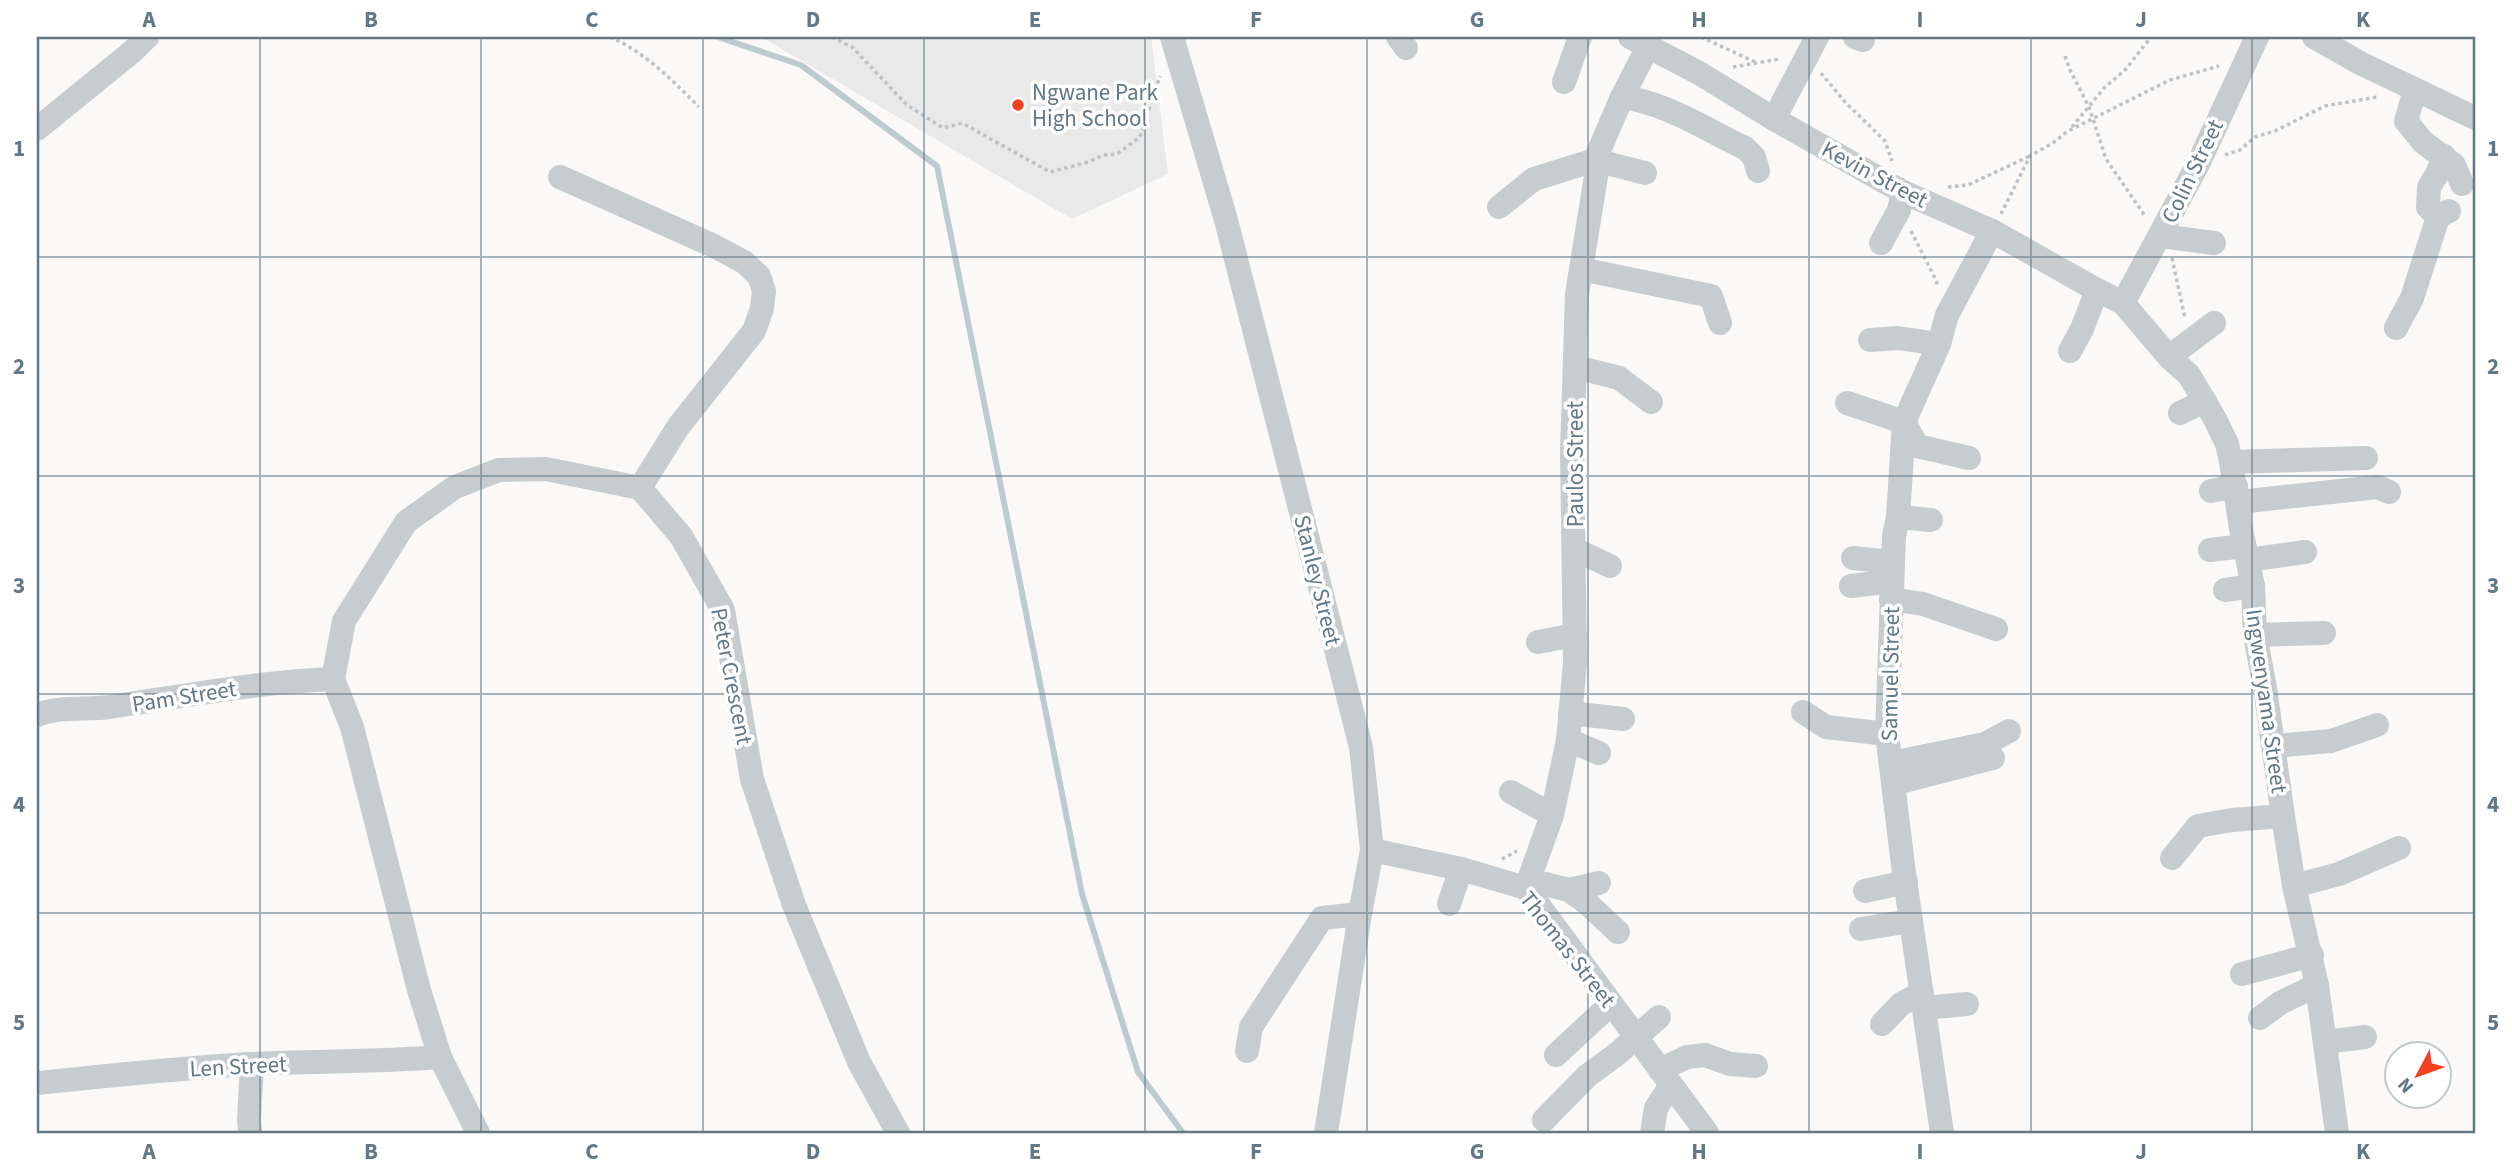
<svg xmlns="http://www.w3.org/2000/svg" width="2512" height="1170" font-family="'Source Sans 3',sans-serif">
	<rect width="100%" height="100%" fill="#faf9f7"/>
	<polygon fill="#e8e9e8" points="761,37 1151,37 1168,174 1072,219"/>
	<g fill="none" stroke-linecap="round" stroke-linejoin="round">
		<polyline stroke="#bdcbce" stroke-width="6" points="718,37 801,65 937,166 1082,894 1138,1072 1183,1133"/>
		<g stroke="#bec2c4" stroke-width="3.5" stroke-dasharray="3.5 3.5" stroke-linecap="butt">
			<polyline points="434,37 442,37"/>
			<path d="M610,37C645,52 673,81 699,107"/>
			<polyline points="832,37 852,47 907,105 943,128 962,123 1050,172 1088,162 1104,155 1117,154 1140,137 1160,76"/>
			<polyline points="1701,37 1755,62"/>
			<polyline points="2065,56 2070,70 2089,107 2106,159 2145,216"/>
			<polyline points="1733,67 1780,59"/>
			<polyline points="1821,73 1845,102 1885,141 1892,161"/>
			<polyline points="2072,127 2104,88 2126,69 2151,37"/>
			<polyline points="2225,155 2240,150 2255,137 2275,131 2325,106 2377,97 2376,94"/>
			<polyline points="1948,187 1968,185 2030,156"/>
			<polyline points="2001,214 2030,156 2053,143 2068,131 2170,80 2219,66"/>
			<polyline points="1911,231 1936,280 1938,287"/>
			<polyline points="2172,258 2185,318"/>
			<polyline points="1502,859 1517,851"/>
		</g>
		<g stroke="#c7cccf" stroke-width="24">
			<polyline points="1172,37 1226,220 1361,747 1372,850 1360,914 1326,1133"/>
			<polyline points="1398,37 1406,48"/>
			<polyline points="1630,37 1699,73 1774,119 1903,192 1992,231 2097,290 2123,303 2169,357 2189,375 2215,419 2227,444 2231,462 2241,529 2253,586 2255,635 2265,688 2283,816 2294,886 2317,985 2337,1133"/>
			<polyline points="1855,37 1863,40"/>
			<polyline points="2314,37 2362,64 2475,118"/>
			<polyline points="1564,82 1580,37"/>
			<polyline points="2415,90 2406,121 2423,142 2454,165 2462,184"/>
			<path d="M1622,97C1667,103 1704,129 1745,148L1754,157L1758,171"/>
			<polyline points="1774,119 1817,37"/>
			<polyline points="37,129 133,51 147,37"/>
			<polyline points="2444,156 2437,174 2429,187 2428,207 2438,217 2449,211"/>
			<polyline points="560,177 714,246 744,262 759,276 764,291 762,308 754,331 678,427 640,488"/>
			<polyline points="1499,207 1534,179 1595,160 1645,173"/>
			<polyline points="2160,236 2214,243"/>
			<polyline points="1881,243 1899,210 1903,192"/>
			<polyline points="1581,269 1711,296 1720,323"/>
			<polyline points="2123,303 2198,164 2257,37"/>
			<polyline points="2396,328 2412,298 2438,217"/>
			<polyline points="1870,340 1898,338 1939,344"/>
			<polyline points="2070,351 2082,329 2097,290"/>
			<polyline points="2169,357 2214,323"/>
			<polyline points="1576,367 1619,378 1651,402"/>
			<polyline points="1847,403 1904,422 1917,446 1969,458"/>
			<polyline points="2180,413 2205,401"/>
			<polyline points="2231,462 2366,458"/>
			<polyline points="2211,491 2236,486"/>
			<polyline points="2238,502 2378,487 2389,492"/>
			<polyline points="1898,517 1931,520"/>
			<polyline points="1574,549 1610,566"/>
			<polyline points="2210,550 2244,546"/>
			<polyline points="1853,558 1893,562"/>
			<polyline points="2248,560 2305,552"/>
			<polyline points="1851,586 1892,581"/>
			<polyline points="2225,590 2253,586"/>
			<polyline points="1891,599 1923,604 1996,629"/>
			<polyline points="2255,635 2324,633"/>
			<polyline points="1538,642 1575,635"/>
			<polyline points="1803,712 1826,727 1887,734"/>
			<polyline points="1570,713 1623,719"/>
			<path d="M37,715C60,706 85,710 110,707C185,696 258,682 333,679"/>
			<polyline points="1568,740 1599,753"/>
			<polyline points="2274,746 2331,741 2377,725"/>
			<polyline points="1891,763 1985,744 2009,731"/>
			<polyline points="1893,784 1993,758"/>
			<polyline points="1511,792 1552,815"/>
			<polyline points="1372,850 1461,869 1526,888 1707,1133"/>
			<polyline points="2172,858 2198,826 2232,820 2283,816"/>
			<polyline points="2294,886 2339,874 2399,848"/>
			<polyline points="1526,888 1552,815 1568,740 1575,663 1572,452 1577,294 1597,170 1595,160 1622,97 1648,47"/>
			<polyline points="1526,888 1545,884 1569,890 1599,883"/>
			<polyline points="1569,890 1587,903 1618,932"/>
			<polyline points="1865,891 1906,882"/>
			<polyline points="1449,904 1461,869"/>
			<polyline points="1861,929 1911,921"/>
			<polyline points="2242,974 2312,955"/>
			<polyline points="1924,1008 1967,1004"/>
			<polyline points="2260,1018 2280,1003 2317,985"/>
			<polyline points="1882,1024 1901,1004 1922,993"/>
			<polyline points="2325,1042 2365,1037"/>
			<polyline points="1247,1051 1251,1027 1322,918 1360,914"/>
			<polyline points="1556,1055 1611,1004"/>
			<polyline points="1660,1070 1687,1057 1705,1055 1730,1064 1756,1066"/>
			<path d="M37,1083C107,1076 178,1068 249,1064C313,1061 376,1062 440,1057"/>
			<polyline points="1544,1120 1587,1076 1617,1054 1659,1017"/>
			<polyline points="250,1133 249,1120 252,1064"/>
			<polyline points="478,1133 440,1057 419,990 352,727 333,679 344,621 406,522 455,487 499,470 546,469 640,488 681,536 723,610 752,779 794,905 859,1062 898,1133"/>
			<polyline points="1652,1133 1656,1108 1671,1085"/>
			<polyline points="1942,1133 1904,873 1887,734 1894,536 1898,517 1904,422 1939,344 1947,315 1992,231"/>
		</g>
	</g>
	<path fill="none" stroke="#627885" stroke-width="2" stroke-opacity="0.55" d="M260,37V1133M481,37V1133M703,37V1133M924,37V1133M1145,37V1133M1367,37V1133M1588,37V1133M1809,37V1133M2031,37V1133M2252,37V1133M37,257H2475M37,476H2475M37,694H2475M37,913H2475"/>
	<circle fill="#f14120" stroke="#fff" stroke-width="2.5" cx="1018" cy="105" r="7"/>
	<g text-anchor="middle" stroke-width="7" stroke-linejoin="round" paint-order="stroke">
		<g font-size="23" fill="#627885" stroke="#fff" text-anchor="start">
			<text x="1032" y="100">Ngwane Park<tspan x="1032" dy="26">High School</tspan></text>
		</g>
		<g font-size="23" fill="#627885" stroke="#fff">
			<text transform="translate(2192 171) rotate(-64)" y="8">Colin Street</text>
			<text transform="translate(1875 174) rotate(28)" y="8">Kevin Street</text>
			<text transform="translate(1575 464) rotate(-90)" y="8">Paulos Street</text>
			<text transform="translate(1318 580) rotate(76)" y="8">Stanley Street</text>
			<text transform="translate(1890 674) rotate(-89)" y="8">Samuel Street</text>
			<text transform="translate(732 676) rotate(79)" y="8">Peter Crescent</text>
			<text transform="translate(184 696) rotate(-9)" y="8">Pam Street</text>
			<text transform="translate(2267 701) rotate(82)" y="8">Ingwenyama Street</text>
			<text transform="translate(1568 949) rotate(52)" y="8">Thomas Street</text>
			<text transform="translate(238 1066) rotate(-3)" y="8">Len Street</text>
		</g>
	</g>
	<rect width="2512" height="1170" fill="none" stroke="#ffffff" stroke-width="77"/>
	<g transform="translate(2418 1075) rotate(229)"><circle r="33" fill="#ffffff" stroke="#c0c9ce" stroke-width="2"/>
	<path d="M0-5L12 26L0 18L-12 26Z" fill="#f14120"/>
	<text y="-10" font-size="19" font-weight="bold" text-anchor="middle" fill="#627885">N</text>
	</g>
	<rect x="38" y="38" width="2436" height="1094" fill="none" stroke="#627885" stroke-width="2.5"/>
	<g font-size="23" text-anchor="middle" font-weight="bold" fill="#627885">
		<text x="149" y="27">A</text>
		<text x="371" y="27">B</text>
		<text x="592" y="27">C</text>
		<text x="813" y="27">D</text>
		<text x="1035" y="27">E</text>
		<text x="1256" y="27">F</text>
		<text x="1477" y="27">G</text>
		<text x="1699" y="27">H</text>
		<text x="1920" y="27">I</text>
		<text x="2141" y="27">J</text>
		<text x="2363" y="27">K</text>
		<text x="19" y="156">1</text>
		<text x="2493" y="156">1</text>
		<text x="19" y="374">2</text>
		<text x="2493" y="374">2</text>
		<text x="19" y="593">3</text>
		<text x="2493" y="593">3</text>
		<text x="19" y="812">4</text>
		<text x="2493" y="812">4</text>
		<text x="19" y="1030">5</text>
		<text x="2493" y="1030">5</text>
		<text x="149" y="1159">A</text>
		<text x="371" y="1159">B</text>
		<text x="592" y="1159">C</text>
		<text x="813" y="1159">D</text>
		<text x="1035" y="1159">E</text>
		<text x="1256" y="1159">F</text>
		<text x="1477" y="1159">G</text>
		<text x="1699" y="1159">H</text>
		<text x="1920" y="1159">I</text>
		<text x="2141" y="1159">J</text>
		<text x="2363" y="1159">K</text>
	</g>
</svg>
